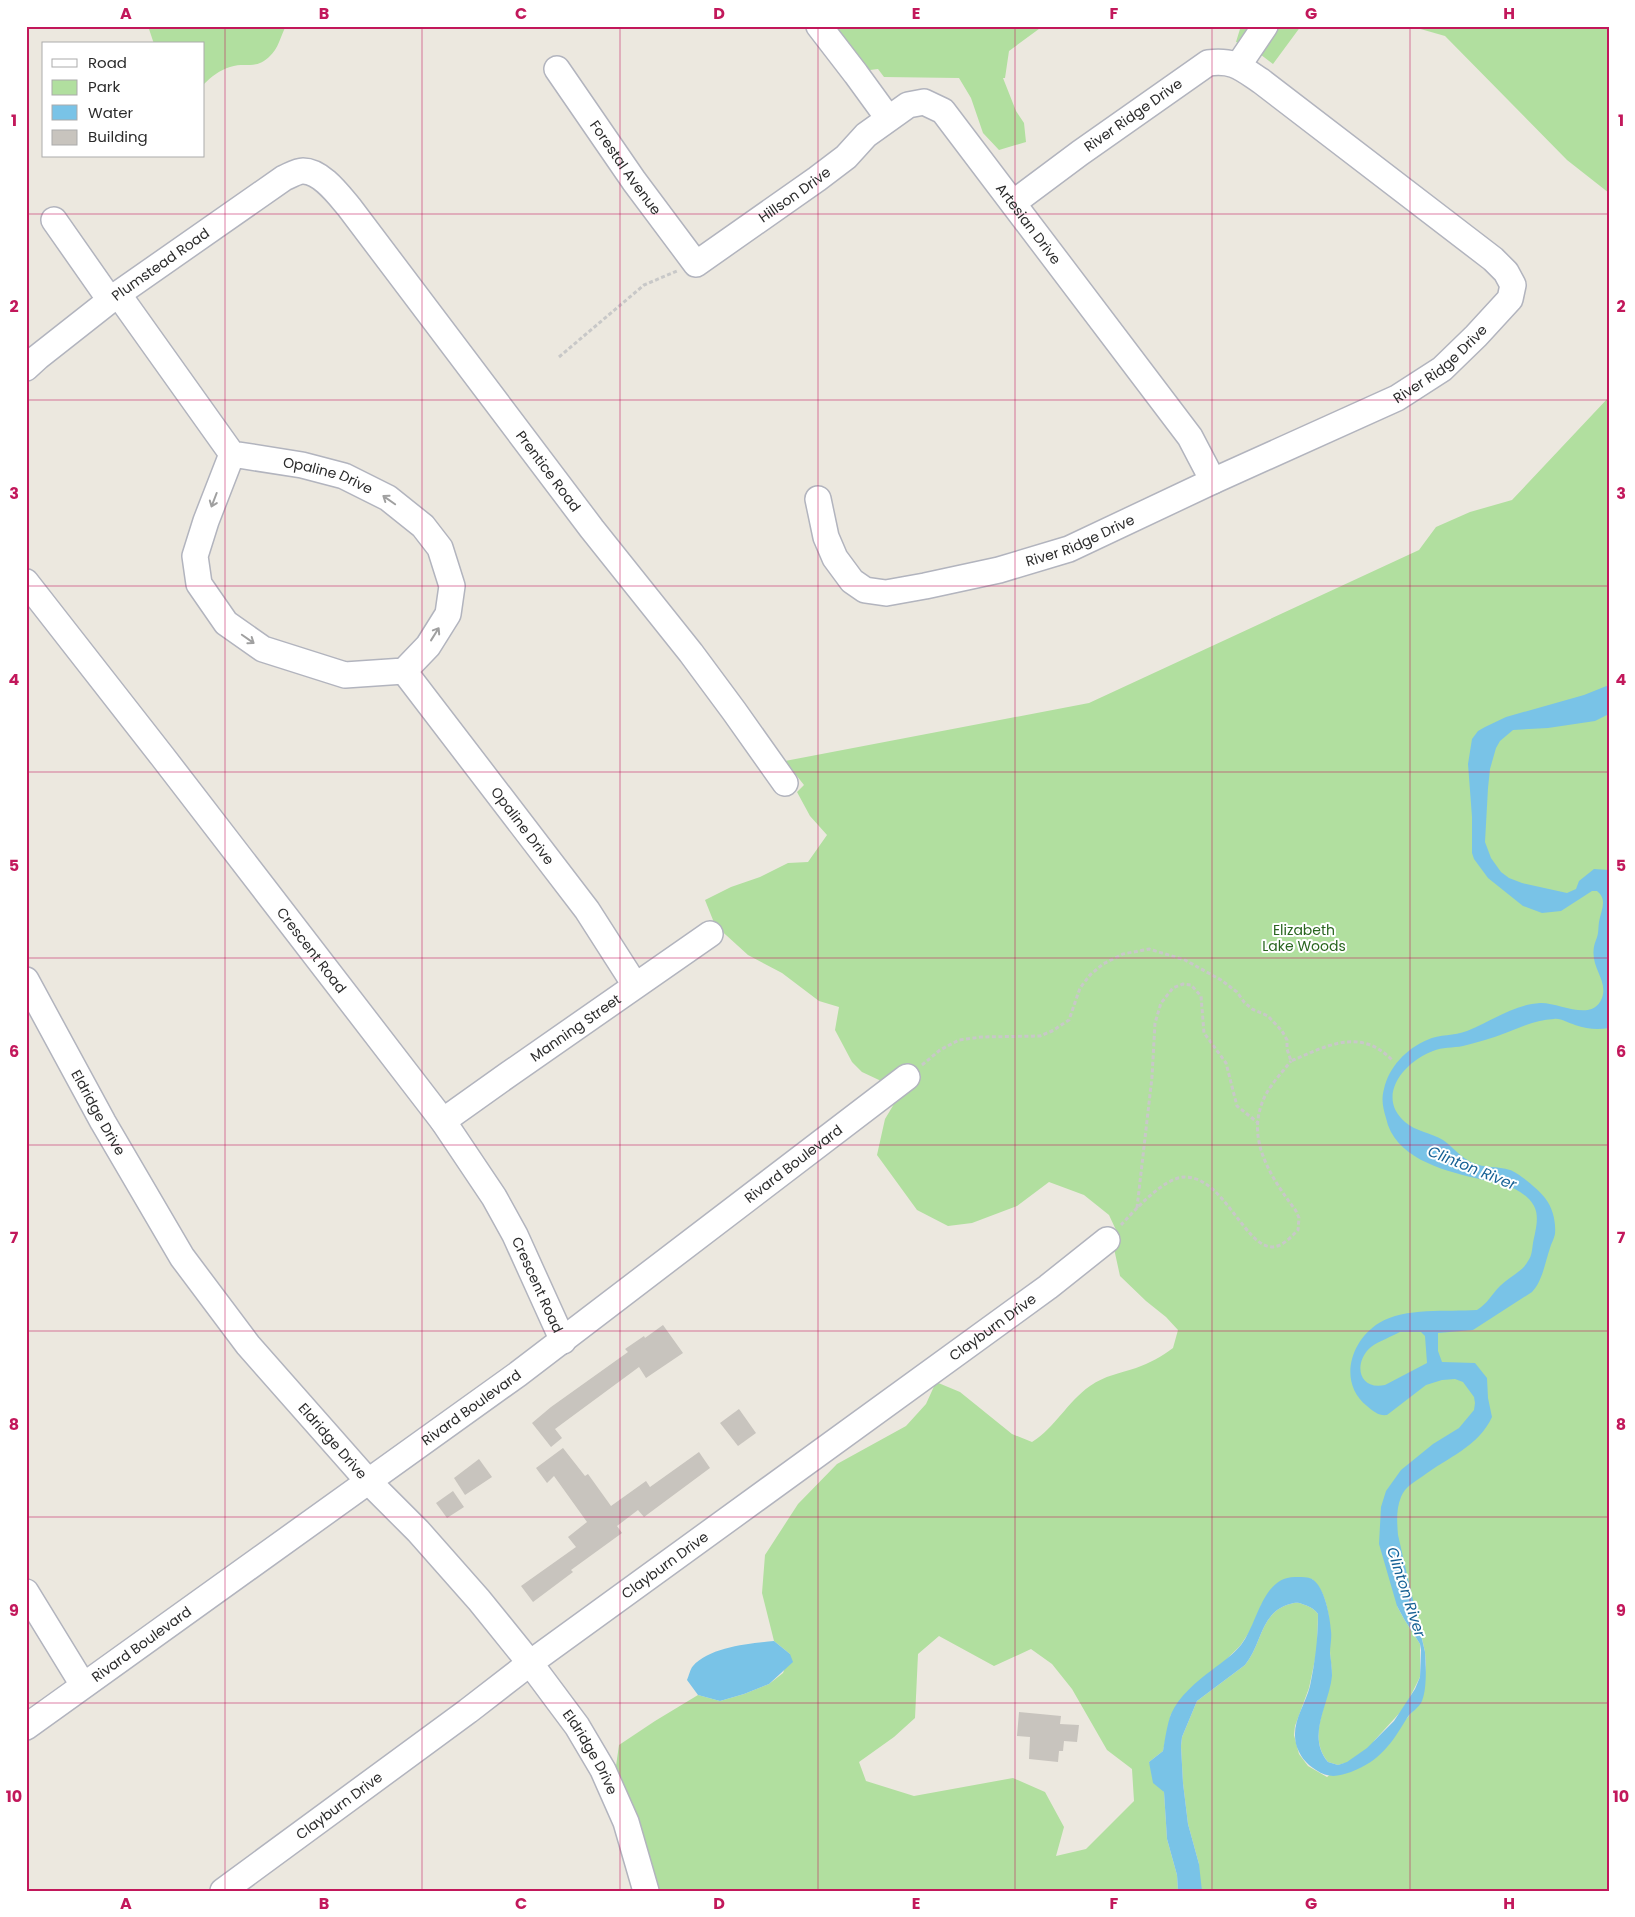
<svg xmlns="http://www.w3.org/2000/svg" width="1635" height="1917" font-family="Poppins,sans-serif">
	<rect width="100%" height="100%" fill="#ece8df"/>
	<g fill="#b1df9f" fill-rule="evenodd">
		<path d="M148,26H286C280,37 279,48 269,57C255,70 246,62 230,67C220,70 211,77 204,84V44H154Z"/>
		<polygon points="832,26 1043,26 1009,51 1005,78 1003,78 1016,111 1024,123 1026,142 999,150 983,133 971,98 959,78 884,77 878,69 870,70 851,52"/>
		<polygon points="1238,26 1301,26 1273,64 1252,48 1236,42 1240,29"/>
		<polygon points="1410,26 1609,26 1609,193 1567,160 1445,36"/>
		<path d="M1609,397V1891H1197L1199,1864L1188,1824L1183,1783L1181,1746L1182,1737L1197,1701L1245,1665C1262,1645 1260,1612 1290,1604C1295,1603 1297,1602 1302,1604C1308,1606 1314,1608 1318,1614L1317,1650L1309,1688L1295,1726L1294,1735L1299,1754L1308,1766L1327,1777L1345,1763L1338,1765L1328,1762C1307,1737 1327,1706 1331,1678C1333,1669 1330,1660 1330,1651C1330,1627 1331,1597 1312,1579L1262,1604L1250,1631L1240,1646L1171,1714L1163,1751L1149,1762L1164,1792L1167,1839L1177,1875L1178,1891H655L615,1773L619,1745L655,1721L698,1695L720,1701L744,1694L769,1684L783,1673L790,1654L774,1641L762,1593L765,1555L798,1504L837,1464L906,1426L926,1404L936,1382L960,1392L1012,1434L1032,1442C1055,1428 1067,1402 1090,1386C1106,1375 1118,1374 1136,1368C1150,1363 1161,1357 1173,1348L1178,1330L1166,1317L1146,1301L1120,1276L1113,1244L1116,1230L1109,1215L1084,1195L1049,1182L1017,1206L972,1223L948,1226L917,1210L877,1155L885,1119L897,1099L879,1080L862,1072L852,1062L835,1030L839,1007L819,1001L782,973L748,955L715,925L705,900L731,887L760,877L788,863L808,862L827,835L810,816L797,792L804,785L785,761L1089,703L1419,550L1436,527L1470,512L1512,500ZM1414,1602L1425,1652L1426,1665L1422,1700L1407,1718L1373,1742L1405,1707L1420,1677V1644L1404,1619L1397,1606ZM939,1636L994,1666L1031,1649L1052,1664L1072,1689L1107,1750L1132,1769L1134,1801L1086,1849L1056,1856L1064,1827L1045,1792L1013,1778L914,1796L866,1781L859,1762L894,1737L915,1718L918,1654Z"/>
	</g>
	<g fill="#79c3e7" fill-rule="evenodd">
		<path d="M1609,685V714L1595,721L1548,728L1513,730L1500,741L1496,748L1490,769L1488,788L1485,842L1491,858L1501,872L1509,878L1522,883L1567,893L1576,889L1579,881L1594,869L1609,870V1028C1597,1030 1587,1029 1575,1025C1568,1023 1561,1018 1554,1019C1529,1020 1508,1034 1485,1040C1478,1042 1471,1044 1463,1046C1453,1048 1442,1047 1433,1051C1405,1061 1375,1096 1405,1122C1415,1131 1431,1133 1443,1140C1453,1147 1461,1158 1473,1163C1484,1168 1498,1166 1510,1170C1519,1173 1539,1190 1545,1198C1553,1208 1556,1222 1555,1234C1554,1239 1551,1244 1550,1248C1545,1263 1542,1282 1532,1292L1473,1330L1438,1333V1351L1442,1362L1475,1363L1487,1378L1488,1398L1492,1417C1479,1446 1447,1458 1423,1476C1414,1482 1405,1487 1401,1497C1396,1509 1397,1522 1398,1535L1425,1652C1426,1665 1427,1689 1422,1701C1419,1708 1411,1712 1407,1718C1392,1743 1380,1761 1351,1772C1337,1777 1328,1778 1316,1770C1306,1764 1299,1755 1296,1744C1291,1722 1305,1706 1310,1686C1315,1662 1318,1639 1318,1614C1314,1608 1308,1606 1302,1604C1297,1602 1295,1603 1290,1604C1260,1612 1262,1645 1245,1665L1197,1701L1182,1737L1181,1746L1183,1783L1188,1824L1199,1864L1202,1891H1178L1177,1875L1167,1839L1164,1792L1153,1783L1149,1762L1163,1751C1165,1739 1167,1725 1171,1714C1179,1696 1197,1681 1212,1670C1222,1662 1233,1655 1241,1645C1258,1624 1262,1575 1297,1577C1302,1577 1308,1577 1312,1579C1325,1587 1330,1617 1331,1631C1332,1638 1330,1646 1330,1653C1331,1661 1332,1668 1332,1676C1329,1705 1306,1736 1328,1762L1338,1765L1347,1762L1367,1748L1394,1721L1415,1689L1420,1677L1421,1650L1420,1644L1404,1619L1397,1606L1379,1544L1381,1507L1386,1491L1401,1470L1433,1444L1459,1428L1474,1410L1475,1403L1474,1397L1463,1382L1455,1379L1442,1380L1426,1385L1387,1415C1379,1416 1374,1412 1367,1406C1338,1383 1350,1341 1379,1323C1405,1307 1447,1312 1477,1310C1487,1304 1492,1294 1500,1286C1509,1277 1522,1272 1528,1261C1532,1256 1532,1249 1533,1243C1535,1232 1540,1217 1534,1206C1522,1185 1495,1183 1475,1178C1441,1170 1394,1157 1386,1118C1383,1108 1381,1100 1384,1089C1389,1067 1406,1049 1427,1040C1440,1034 1454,1036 1467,1031C1492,1021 1513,1005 1540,1003C1559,1002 1592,1023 1602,998C1609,978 1586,965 1596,940C1599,933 1598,929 1599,922C1601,910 1608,900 1597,891H1592L1561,911L1542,913L1523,906L1488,878L1474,859L1472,853V817L1468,764L1472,739L1478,731L1485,727L1506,717L1584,695ZM1400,1332H1421L1425,1336L1427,1363L1385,1385C1358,1391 1353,1362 1371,1347C1379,1341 1391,1337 1400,1332Z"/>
		<path d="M774,1641L790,1654L793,1662L769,1684L744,1694L720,1701L698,1695L687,1680C689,1676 690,1669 693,1666C709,1647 751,1643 774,1641Z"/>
	</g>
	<g fill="#c8c4be">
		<polygon points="663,1325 683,1353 646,1378 639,1367 555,1429 562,1438 551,1447 532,1423 551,1407 628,1352 625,1349 644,1336 645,1338"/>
		<polygon points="739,1409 756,1433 738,1446 720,1423"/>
		<polygon points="563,1448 585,1476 588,1474 611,1506 646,1481 650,1487 699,1452 710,1468 644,1517 638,1510 617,1526 622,1533 571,1570 573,1572 533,1602 521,1586 576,1547 568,1537 587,1522 554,1476 547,1483 536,1468"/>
		<polygon points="479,1459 492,1477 465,1495 454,1478"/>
		<polygon points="453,1491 464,1507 447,1518 436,1503"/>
		<polygon points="1019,1712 1061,1716 1060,1724 1079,1725 1077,1742 1064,1741 1063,1751 1059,1751 1058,1762 1029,1759 1030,1737 1017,1736"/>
	</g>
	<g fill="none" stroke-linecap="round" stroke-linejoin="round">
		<defs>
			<g id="minor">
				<polyline points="819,26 856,74 888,118"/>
				<polyline points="1238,66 1265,26"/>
				<path id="s1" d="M557,69L634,181L696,264L817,179L846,157L866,135L908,105L924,102L943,111L1190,437L1213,481"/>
				<polyline points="54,220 110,300"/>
				<path id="s2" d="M118,294L232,454L302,465L344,476L388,498L423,526L440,548L452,586L448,614L428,646L404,671L345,675L263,649L226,623L199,584L195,556L206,521L232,454"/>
				<path id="s3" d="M26,368L38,357L118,294L284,178C289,176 297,171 303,171C321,171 338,194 349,207L592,529L691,653L734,711L785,783"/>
				<path id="s4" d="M818,499L826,537L835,558L852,581L865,590L886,593L925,586L999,570L1069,549L1213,481L1397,398L1442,369L1476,336L1510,299L1513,285L1506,272L1493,259L1261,81C1240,67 1234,60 1208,63L1080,153L1013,203"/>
				<path id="s5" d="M26,582L162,756L443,1121L494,1197L515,1235L563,1341"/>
				<path id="s6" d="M404,671L587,910L635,985"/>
				<path id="s7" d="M26,980L103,1122L182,1257L248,1345L368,1481L418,1531L479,1600L530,1663L577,1726L603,1770L626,1822L646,1891"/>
				<path id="s8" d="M443,1121L509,1074L710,934"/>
				<polyline points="26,1592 83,1685"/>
				<path id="s9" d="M26,1727L518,1374L907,1077"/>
				<path id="s10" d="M223,1891L468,1711L530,1663L1048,1287L1107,1240"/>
			</g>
		</defs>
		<use href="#minor" stroke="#b2b4be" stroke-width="28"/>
		<g stroke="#c8c8c8" stroke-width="3" stroke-dasharray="4 2.5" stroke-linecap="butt">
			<polyline points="559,357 644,285 677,271"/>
			<path d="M922,1065L940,1050L959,1040L981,1037L1040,1036L1052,1031L1069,1020L1080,988L1090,975L1103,964L1123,954L1149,949L1185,960L1221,980L1237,992L1244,1002L1252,1009L1268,1016L1282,1031L1287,1040V1049L1291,1061C1326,1046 1360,1027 1392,1060"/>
			<polyline points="1137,1208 1152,1077 1155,1023 1161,1003 1173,988 1183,984 1191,985 1201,996 1204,1033 1226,1063 1237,1106 1257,1122"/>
			<path d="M1121,1225C1134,1211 1164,1177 1185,1177C1224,1177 1245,1248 1273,1247C1283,1246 1291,1237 1298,1230L1299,1218L1296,1211C1274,1181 1248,1145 1261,1106C1266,1089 1280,1075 1291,1061"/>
		</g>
		<use href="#minor" stroke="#fff" stroke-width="25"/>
	</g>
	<defs><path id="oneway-shaft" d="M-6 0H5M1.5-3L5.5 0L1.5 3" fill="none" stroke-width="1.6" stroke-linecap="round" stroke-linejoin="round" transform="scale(1.25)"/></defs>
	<g stroke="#a0a0a0">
		<use href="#oneway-shaft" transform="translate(214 500) rotate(111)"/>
		<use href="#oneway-shaft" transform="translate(389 500) rotate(-145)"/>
		<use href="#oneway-shaft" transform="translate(435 634) rotate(-58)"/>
		<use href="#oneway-shaft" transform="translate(248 639) rotate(35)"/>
	</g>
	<path fill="none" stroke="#c2185b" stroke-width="1" stroke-opacity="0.55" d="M225,26V1891M422,26V1891M620,26V1891M818,26V1891M1015,26V1891M1212,26V1891M1410,26V1891M26,214H1609M26,400H1609M26,586H1609M26,772H1609M26,958H1609M26,1145H1609M26,1331H1609M26,1517H1609M26,1703H1609"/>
	<g text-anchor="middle" stroke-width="4" stroke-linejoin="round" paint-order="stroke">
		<g font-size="14" fill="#2c2c2c" stroke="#fff">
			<text transform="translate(1133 115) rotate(-35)" y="5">River Ridge Drive</text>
			<text dy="5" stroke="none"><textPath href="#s1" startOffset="120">Forestal Avenue</textPath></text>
			<text dy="5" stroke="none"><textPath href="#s1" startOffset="360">Hillson Drive</textPath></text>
			<text dy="5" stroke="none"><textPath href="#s1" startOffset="684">Artesian Drive</textPath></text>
			<text dy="5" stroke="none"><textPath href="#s3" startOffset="170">Plumstead Road</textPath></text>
			<text dy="5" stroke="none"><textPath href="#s4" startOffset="732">River Ridge Drive</textPath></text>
			<text dy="5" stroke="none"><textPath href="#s3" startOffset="732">Prentice Road</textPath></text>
			<text dy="5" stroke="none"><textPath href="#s2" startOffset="295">Opaline Drive</textPath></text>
			<text dy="5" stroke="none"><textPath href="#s4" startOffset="329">River Ridge Drive</textPath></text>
			<text dy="5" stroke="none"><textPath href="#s6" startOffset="195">Opaline Drive</textPath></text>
			<text dy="5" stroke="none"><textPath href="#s5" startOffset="466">Crescent Road</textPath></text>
			<text dy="5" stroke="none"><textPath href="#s8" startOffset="162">Manning Street</textPath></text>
			<text dy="5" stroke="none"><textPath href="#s7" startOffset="151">Eldridge Drive</textPath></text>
			<text dy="5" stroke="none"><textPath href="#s9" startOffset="952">Rivard Boulevard</textPath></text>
			<text dy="5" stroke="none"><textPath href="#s5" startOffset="871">Crescent Road</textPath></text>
			<text dy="5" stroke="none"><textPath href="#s10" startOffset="954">Clayburn Drive</textPath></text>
			<text dy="5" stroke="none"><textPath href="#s9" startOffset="548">Rivard Boulevard</textPath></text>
			<text dy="5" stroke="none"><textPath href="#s7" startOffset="556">Eldridge Drive</textPath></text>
			<text dy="5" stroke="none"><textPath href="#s10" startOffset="549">Clayburn Drive</textPath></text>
			<text dy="5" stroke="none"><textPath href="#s9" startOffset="142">Rivard Boulevard</textPath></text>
			<text dy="5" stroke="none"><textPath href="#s7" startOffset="961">Eldridge Drive</textPath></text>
			<text dy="5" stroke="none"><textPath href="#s10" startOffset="144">Clayburn Drive</textPath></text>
		</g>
		<g font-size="14" fill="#29651f" stroke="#fff">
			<text x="1304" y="935">Elizabeth<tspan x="1304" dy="16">Lake Woods</tspan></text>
		</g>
		<g font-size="15" font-style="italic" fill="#166195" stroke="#fff">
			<text transform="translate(1472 1168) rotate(22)" y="5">Clinton River</text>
			<text transform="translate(1406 1592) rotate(72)" y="5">Clinton River</text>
		</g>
	</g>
	<rect width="1635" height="1917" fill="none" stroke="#ffffff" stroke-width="55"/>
	<rect x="42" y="42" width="162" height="115" fill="#ffffff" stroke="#ababab"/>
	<rect x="52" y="59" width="25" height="8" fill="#ffffff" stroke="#ababab"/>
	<text x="88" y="68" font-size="15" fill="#2c2c2c">Road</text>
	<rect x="52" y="80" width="25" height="15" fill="#b1df9f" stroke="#ababab"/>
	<text x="88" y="92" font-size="15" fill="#2c2c2c">Park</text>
	<rect x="52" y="105" width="25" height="15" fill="#79c3e7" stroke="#ababab"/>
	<text x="88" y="118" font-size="15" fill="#2c2c2c">Water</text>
	<rect x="52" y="130" width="25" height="15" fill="#c8c4be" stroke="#ababab"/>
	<text x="88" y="142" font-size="15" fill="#2c2c2c">Building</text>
	<rect x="28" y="28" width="1580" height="1862" fill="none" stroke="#c2185b" stroke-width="2"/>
	<g font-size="16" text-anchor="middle" font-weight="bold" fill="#c2185b">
		<text x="126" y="19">A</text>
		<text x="324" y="19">B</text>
		<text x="521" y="19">C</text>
		<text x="719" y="19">D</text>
		<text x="916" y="19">E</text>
		<text x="1114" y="19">F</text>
		<text x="1311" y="19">G</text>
		<text x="1509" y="19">H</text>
		<text x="14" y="126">1</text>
		<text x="1621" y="126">1</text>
		<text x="14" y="312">2</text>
		<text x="1621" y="312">2</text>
		<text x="14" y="499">3</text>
		<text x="1621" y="499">3</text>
		<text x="14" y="685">4</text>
		<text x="1621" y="685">4</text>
		<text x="14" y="871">5</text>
		<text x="1621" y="871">5</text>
		<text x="14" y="1057">6</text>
		<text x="1621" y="1057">6</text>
		<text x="14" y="1243">7</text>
		<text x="1621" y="1243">7</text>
		<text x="14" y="1430">8</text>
		<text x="1621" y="1430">8</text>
		<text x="14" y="1616">9</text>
		<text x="1621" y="1616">9</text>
		<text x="14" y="1802">10</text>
		<text x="1621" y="1802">10</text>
		<text x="126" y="1909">A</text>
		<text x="324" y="1909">B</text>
		<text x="521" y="1909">C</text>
		<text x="719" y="1909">D</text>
		<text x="916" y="1909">E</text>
		<text x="1114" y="1909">F</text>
		<text x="1311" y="1909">G</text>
		<text x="1509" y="1909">H</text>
	</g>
</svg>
